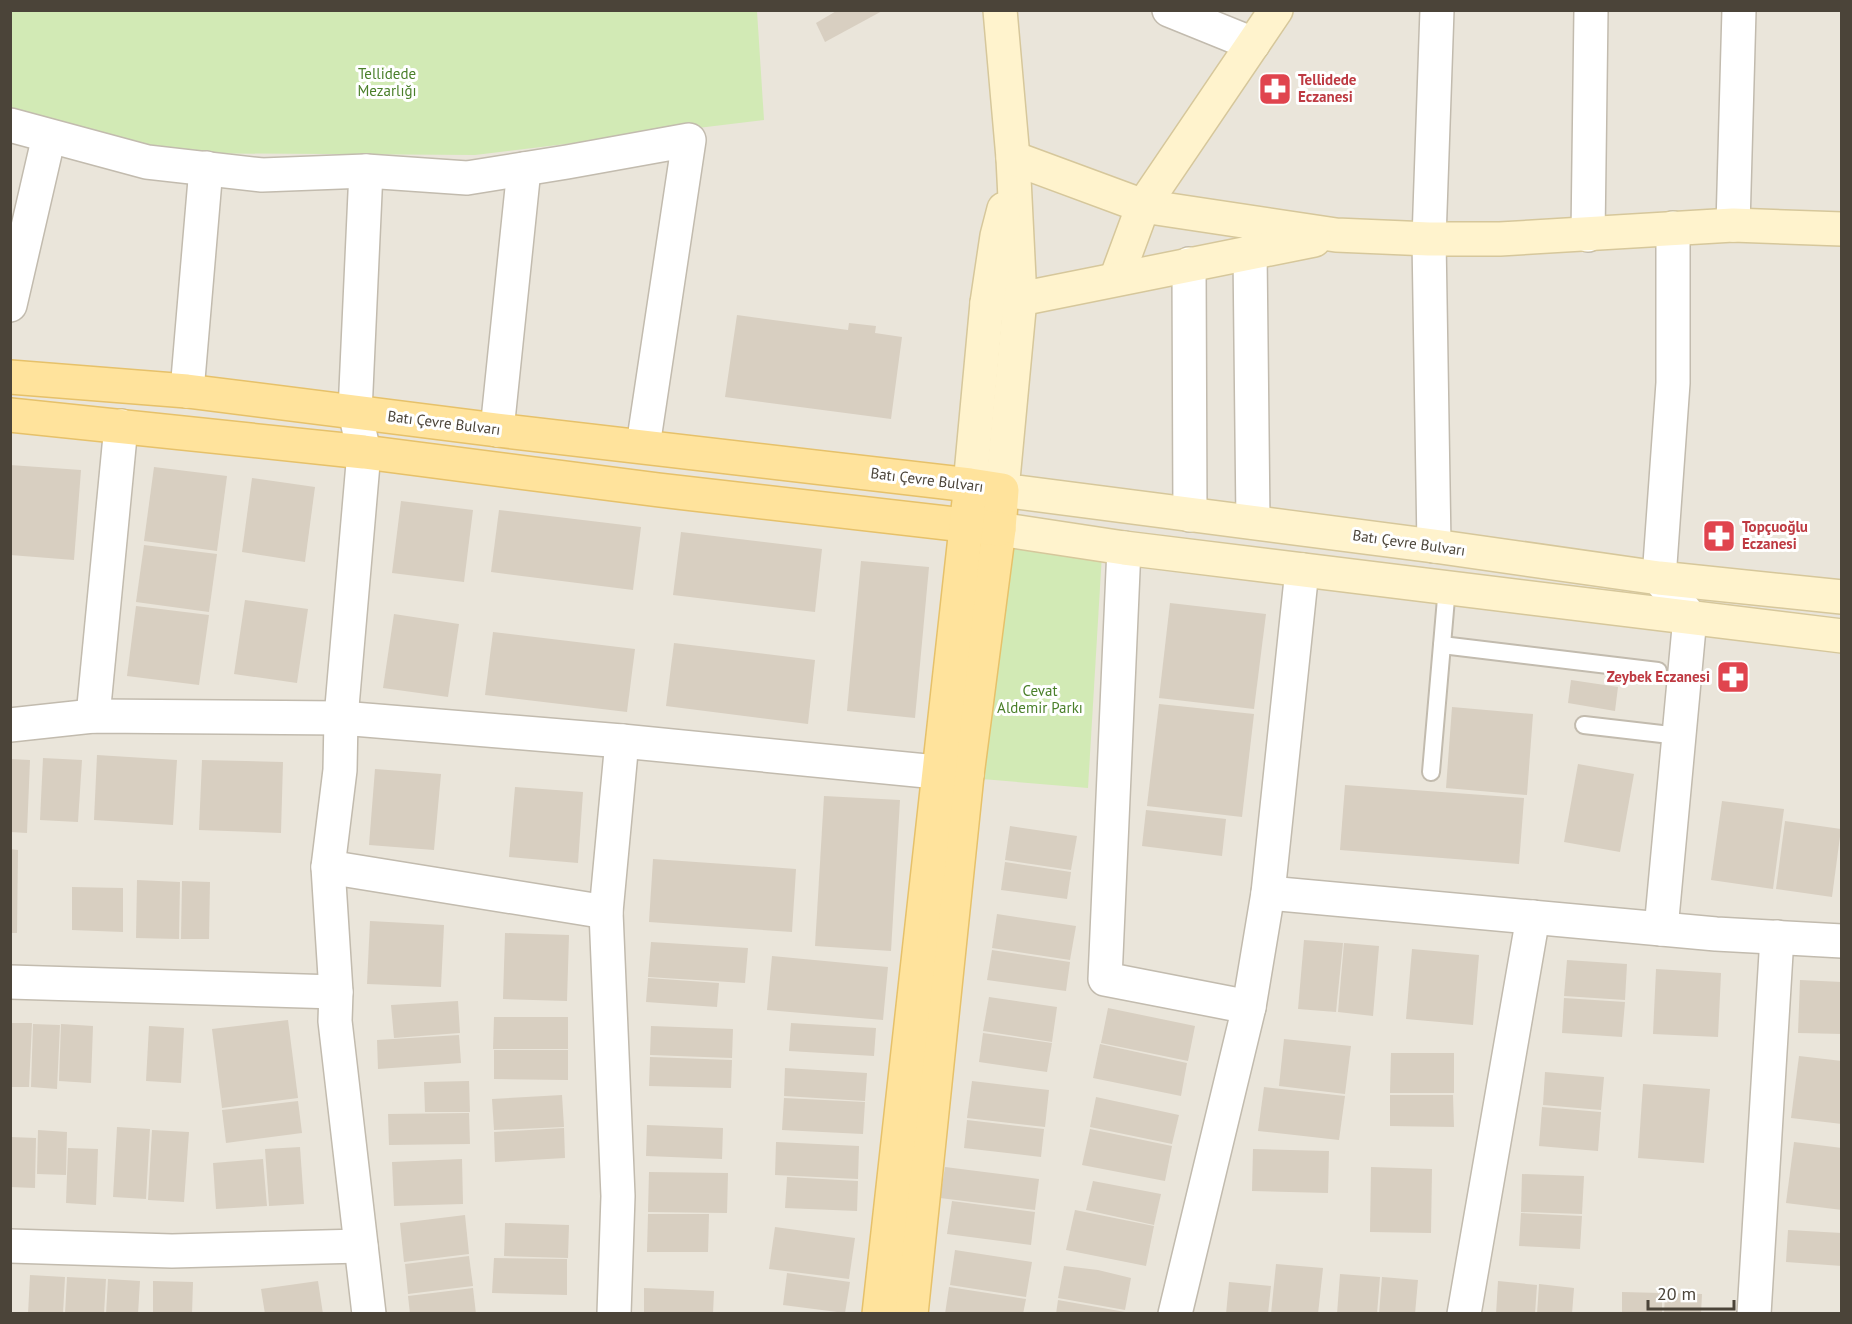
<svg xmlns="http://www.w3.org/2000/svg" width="1852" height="1324" font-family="'PT Sans',sans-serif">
	<rect width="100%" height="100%" fill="#f6f3ec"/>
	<rect fill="#eae5da" x="11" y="11" width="1830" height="1302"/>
	<g fill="#d2eab5">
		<polygon points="10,11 757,11 764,120 475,155 155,153 11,116"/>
		<polygon points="996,546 1102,554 1088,788 982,779"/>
	</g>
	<g fill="#d8cfc1">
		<polygon points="838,10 884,10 825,42 816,23"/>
		<polygon points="737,315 848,330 849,323 876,326 875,333 902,337 891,419 725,397"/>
		<polygon points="10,465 81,470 74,560 10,555"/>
		<polygon points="154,467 227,476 217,551 144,541"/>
		<polygon points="252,478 315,487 305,562 242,552"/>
		<polygon points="401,501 473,510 464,582 392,573"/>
		<polygon points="499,510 641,527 633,590 491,572"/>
		<polygon points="681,532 822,549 815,612 673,595"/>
		<polygon points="144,545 217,554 209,612 136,602"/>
		<polygon points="861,561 929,567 915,718 847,711"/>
		<polygon points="245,600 308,609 297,683 234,674"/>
		<polygon points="1170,603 1266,614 1254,709 1159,698"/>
		<polygon points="136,606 209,615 199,685 127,676"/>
		<polygon points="394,614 459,624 448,697 383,688"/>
		<polygon points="493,632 635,649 627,712 485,695"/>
		<polygon points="674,643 815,660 808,724 666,706"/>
		<polygon points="1571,680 1618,687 1615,711 1568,703"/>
		<polygon points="1159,704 1254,714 1242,817 1147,806"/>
		<polygon points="1452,707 1533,714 1527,795 1446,788"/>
		<polygon points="97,755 177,760 173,825 94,820"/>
		<polygon points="43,758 82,760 78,822 40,820"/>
		<polygon points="10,759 30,760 27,833 10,832"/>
		<polygon points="202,760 283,762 281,833 199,830"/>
		<polygon points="1578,764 1634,774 1620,852 1564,842"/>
		<polygon points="375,769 441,774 434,850 369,845"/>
		<polygon points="1345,785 1524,798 1519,864 1340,850"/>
		<polygon points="515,787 583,792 578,863 509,857"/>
		<polygon points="824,796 900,800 891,951 815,946"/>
		<polygon points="1722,801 1784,809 1773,889 1711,880"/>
		<polygon points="1146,810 1226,819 1222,856 1142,846"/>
		<polygon points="1785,821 1841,829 1832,897 1776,889"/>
		<polygon points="1010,826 1077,836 1071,870 1005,860"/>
		<polygon points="10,849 18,850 17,933 10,933"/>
		<polygon points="653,859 796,869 792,932 649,922"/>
		<polygon points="1005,862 1071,872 1067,899 1001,890"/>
		<polygon points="137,880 180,882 179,939 136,938"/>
		<polygon points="182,881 210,882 209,939 181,939"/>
		<polygon points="72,887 123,888 123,932 72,930"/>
		<polygon points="997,914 1076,926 1070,960 992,948"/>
		<polygon points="370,921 444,925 441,987 367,984"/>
		<polygon points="505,933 569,935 567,1001 503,999"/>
		<polygon points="1304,940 1343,943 1336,1012 1298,1009"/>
		<polygon points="651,942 748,948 745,983 648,977"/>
		<polygon points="1344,943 1379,946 1373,1016 1338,1012"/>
		<polygon points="1412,949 1479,955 1473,1025 1406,1019"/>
		<polygon points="992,950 1070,962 1066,991 987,980"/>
		<polygon points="772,956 888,967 883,1020 767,1010"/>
		<polygon points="1567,960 1627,964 1625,1000 1564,996"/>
		<polygon points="1656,969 1721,973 1718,1037 1653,1034"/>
		<polygon points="648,978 719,983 717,1007 646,1002"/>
		<polygon points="1800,980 1842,982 1842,1034 1798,1033"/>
		<polygon points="989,997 1057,1007 1052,1042 983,1031"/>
		<polygon points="1564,998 1625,1002 1622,1037 1562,1033"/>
		<polygon points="458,1001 460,1033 394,1038 391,1005"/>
		<polygon points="1108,1008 1195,1026 1188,1061 1101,1043"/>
		<polygon points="494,1017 568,1017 568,1049 493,1049"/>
		<polygon points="288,1020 298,1098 222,1108 212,1029"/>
		<polygon points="10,1023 32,1023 29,1087 10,1087"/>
		<polygon points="791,1023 876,1028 874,1056 789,1051"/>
		<polygon points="33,1024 60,1025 57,1089 31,1087"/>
		<polygon points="61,1024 93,1026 91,1083 59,1081"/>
		<polygon points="149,1026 184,1028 181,1083 146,1081"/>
		<polygon points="651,1026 733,1029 732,1058 650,1055"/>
		<polygon points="983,1033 1052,1043 1047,1072 979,1062"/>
		<polygon points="459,1035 461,1063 378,1069 377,1040"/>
		<polygon points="1284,1039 1351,1046 1345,1094 1279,1086"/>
		<polygon points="1100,1044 1187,1063 1181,1096 1093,1078"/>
		<polygon points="494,1050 568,1050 568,1080 494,1079"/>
		<polygon points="1391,1053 1454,1053 1454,1093 1390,1093"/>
		<polygon points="1799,1056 1842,1061 1842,1124 1791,1118"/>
		<polygon points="650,1057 732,1060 731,1088 649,1086"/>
		<polygon points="785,1068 867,1073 865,1101 784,1096"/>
		<polygon points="1545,1072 1604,1077 1601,1110 1543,1105"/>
		<polygon points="469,1081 470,1112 425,1112 424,1082"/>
		<polygon points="972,1081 1049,1090 1045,1127 967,1118"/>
		<polygon points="1643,1084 1710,1089 1704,1163 1638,1158"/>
		<polygon points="1264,1087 1345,1096 1339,1140 1258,1131"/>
		<polygon points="562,1095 564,1127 494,1130 492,1099"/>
		<polygon points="1390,1095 1453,1095 1454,1127 1390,1126"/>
		<polygon points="1096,1097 1179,1115 1172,1144 1090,1127"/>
		<polygon points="784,1098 865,1102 863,1134 782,1130"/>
		<polygon points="298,1101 302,1133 226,1143 222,1110"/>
		<polygon points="1542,1107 1601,1112 1598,1151 1539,1146"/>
		<polygon points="469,1113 470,1144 389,1145 388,1114"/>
		<polygon points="967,1120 1044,1129 1041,1157 964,1148"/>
		<polygon points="647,1125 723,1128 722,1159 646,1156"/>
		<polygon points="117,1127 150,1129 146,1199 113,1197"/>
		<polygon points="564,1128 565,1158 495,1162 494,1132"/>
		<polygon points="1090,1129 1172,1146 1165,1181 1082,1165"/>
		<polygon points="38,1130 67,1132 66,1175 37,1174"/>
		<polygon points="152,1130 189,1132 184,1202 148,1200"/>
		<polygon points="10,1137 36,1138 35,1188 10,1187"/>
		<polygon points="776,1142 859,1146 858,1179 775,1175"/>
		<polygon points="1794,1142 1842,1148 1842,1210 1786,1203"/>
		<polygon points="300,1147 304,1204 269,1206 265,1149"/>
		<polygon points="68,1148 98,1149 96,1205 66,1203"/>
		<polygon points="1253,1149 1329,1151 1328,1193 1252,1191"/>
		<polygon points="263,1159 267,1206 216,1209 213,1163"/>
		<polygon points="462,1159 463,1204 394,1206 392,1162"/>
		<polygon points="945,1167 1039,1179 1035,1210 940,1198"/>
		<polygon points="1371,1167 1432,1169 1431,1233 1370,1232"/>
		<polygon points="649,1172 728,1173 727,1213 648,1212"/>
		<polygon points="1522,1174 1584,1176 1582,1214 1521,1212"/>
		<polygon points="787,1177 858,1181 857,1211 785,1208"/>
		<polygon points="1093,1181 1161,1194 1154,1225 1086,1210"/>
		<polygon points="952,1201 1035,1212 1031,1245 947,1234"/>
		<polygon points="1075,1210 1154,1226 1146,1266 1066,1250"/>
		<polygon points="1521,1213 1582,1216 1580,1249 1519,1246"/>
		<polygon points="648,1214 709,1214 708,1252 647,1252"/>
		<polygon points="465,1215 469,1254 404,1262 400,1223"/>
		<polygon points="505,1223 569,1225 568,1258 504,1256"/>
		<polygon points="775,1227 855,1238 849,1279 769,1269"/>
		<polygon points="1788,1230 1842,1233 1842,1266 1786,1262"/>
		<polygon points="955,1250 1032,1262 1026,1297 950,1285"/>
		<polygon points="469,1256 473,1286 408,1294 405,1264"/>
		<polygon points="494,1258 567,1259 567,1295 492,1293"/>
		<polygon points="1276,1264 1323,1268 1318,1314 1271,1314"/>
		<polygon points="1064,1266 1098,1270 1131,1278 1125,1310 1058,1298"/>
		<polygon points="787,1273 850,1282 845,1313 783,1305"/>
		<polygon points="1340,1274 1380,1277 1377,1314 1337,1314"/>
		<polygon points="30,1275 65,1277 63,1314 28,1314"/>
		<polygon points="67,1277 106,1279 104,1314 65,1314"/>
		<polygon points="1382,1277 1418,1280 1415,1314 1379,1314"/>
		<polygon points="108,1279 140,1281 138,1314 106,1314"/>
		<polygon points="153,1281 193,1282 192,1314 153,1314"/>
		<polygon points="318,1281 323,1314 265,1314 261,1289"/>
		<polygon points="1498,1281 1537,1285 1535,1314 1496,1314"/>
		<polygon points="1229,1282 1271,1286 1268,1314 1226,1314"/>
		<polygon points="1539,1284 1574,1288 1572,1314 1537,1314"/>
		<polygon points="949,1287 1026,1299 1023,1314 945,1314"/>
		<polygon points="473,1288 476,1314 410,1314 408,1296"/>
		<polygon points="644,1288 714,1291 713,1314 644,1314"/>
		<polygon points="1622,1292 1662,1293 1662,1314 1622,1314"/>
		<polygon points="1665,1293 1702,1294 1701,1314 1664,1314"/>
		<polygon points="1058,1300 1125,1312 1125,1314 1056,1314"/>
	</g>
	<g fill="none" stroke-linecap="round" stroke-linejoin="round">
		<defs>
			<g id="lane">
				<polyline points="1442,645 1658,671"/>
				<polyline points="1584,725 1679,736"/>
				<polyline points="1431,772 1447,587"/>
			</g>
			<g id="street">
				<polyline points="1169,10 1253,44"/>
				<polyline points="10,125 147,162 262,175 366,171 467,178 567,162 689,140 643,446"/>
				<polyline points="366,171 355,412 364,452 341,718 340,770 328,867 336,992 335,1021 369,1314"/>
				<polyline points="1733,225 1739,10"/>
				<polyline points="1588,235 1591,10"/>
				<polyline points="1250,252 1253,522"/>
				<polyline points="1189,264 1190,515"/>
				<polyline points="10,305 49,136"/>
				<polyline points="187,391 206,168"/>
				<polyline points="497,430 524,169"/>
				<polyline points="1434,546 1429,239 1437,10"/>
				<polyline points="1124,548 1105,979 1249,1007"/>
				<polyline points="93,716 121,426"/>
				<polyline points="10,725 93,716 341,718 622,741 967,775"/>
				<polyline points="328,867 606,912"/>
				<polyline points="1268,893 1716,934 1842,941"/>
				<polyline points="1661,929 1690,617 1659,578 1673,383 1673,228"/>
				<polyline points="10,982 336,992"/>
				<polyline points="10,1246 172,1251 361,1246"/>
				<polyline points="614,1314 618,1196 606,912 622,741"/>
				<polyline points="1175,1314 1249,1007 1268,893 1302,570"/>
				<polyline points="1464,1314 1533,917"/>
				<polyline points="1754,1314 1777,937"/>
			</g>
			<g id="secondary">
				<polyline points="1000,10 1013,158 1020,299 1002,490 1434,546 1659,578 1842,597"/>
				<polyline points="1013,158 1143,206 1336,235 1429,239 1500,239 1733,225 1842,229"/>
				<polyline points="1116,279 1143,206 1276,10"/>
				<polyline points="987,303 1020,299 1314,240"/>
				<polyline points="970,485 987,303 997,236 1004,209"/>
				<polyline points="999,529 1124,548 1842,636"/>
			</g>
			<g id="primary">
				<polyline points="10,377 187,391 497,430 970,485 1002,490 999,529 967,775 911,1314"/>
				<polyline points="10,415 364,452 659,490 999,529"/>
				<polyline points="879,1314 969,501"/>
			</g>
		</defs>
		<use href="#lane" stroke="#c2bbae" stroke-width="20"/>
		<use href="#street" stroke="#c2bbae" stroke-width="36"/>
		<use href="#secondary" stroke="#d6c79b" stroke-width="36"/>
		<use href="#primary" stroke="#e6c16a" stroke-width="36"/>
		<use href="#lane" stroke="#fff" stroke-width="16"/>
		<use href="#street" stroke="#fff" stroke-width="33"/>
		<use href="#secondary" stroke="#fff3cd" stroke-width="33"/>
		<use href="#primary" stroke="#ffe39c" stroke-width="33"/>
	</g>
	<defs>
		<symbol id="pharmacy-square" viewBox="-11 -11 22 22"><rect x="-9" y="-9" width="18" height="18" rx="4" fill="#e0444e" stroke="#fff"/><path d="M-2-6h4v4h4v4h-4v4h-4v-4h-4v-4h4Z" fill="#fff"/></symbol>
	</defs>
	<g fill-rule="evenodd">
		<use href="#pharmacy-square" x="1256" y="70" width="38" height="38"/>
		<use href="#pharmacy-square" x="1700" y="517" width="38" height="38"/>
		<use href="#pharmacy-square" x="1714" y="658" width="38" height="38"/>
	</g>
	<g text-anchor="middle" stroke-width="6" stroke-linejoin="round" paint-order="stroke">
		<g font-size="15" fill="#4a7f2a" stroke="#fff">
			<text x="387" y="79">Tellidede<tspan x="387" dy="17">Mezarlığı</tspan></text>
			<text x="1040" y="696">Cevat<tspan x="1040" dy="17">Aldemir Parkı</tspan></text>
		</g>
		<g font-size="15" font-weight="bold" fill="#be3a42" stroke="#fff" text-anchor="start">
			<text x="1298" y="85">Tellidede<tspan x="1298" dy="17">Eczanesi</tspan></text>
			<text x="1742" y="532">Topçuoğlu<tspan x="1742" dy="17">Eczanesi</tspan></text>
			<text x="1710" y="682" text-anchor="end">Zeybek Eczanesi</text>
		</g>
		<g font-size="15" fill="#4b4439" stroke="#fff">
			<text transform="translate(444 423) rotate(7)" y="5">Batı Çevre Bulvarı</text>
			<text transform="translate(927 480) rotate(7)" y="5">Batı Çevre Bulvarı</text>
			<text transform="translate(1409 543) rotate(8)" y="5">Batı Çevre Bulvarı</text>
		</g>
	</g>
	<rect width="1852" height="1324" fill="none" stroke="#4b4439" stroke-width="24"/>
	<path d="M1648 1300v9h86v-9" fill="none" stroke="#4b4439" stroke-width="3"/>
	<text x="1657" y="1300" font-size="18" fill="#4b4439" stroke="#ffffff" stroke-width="4.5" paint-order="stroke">20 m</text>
</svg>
